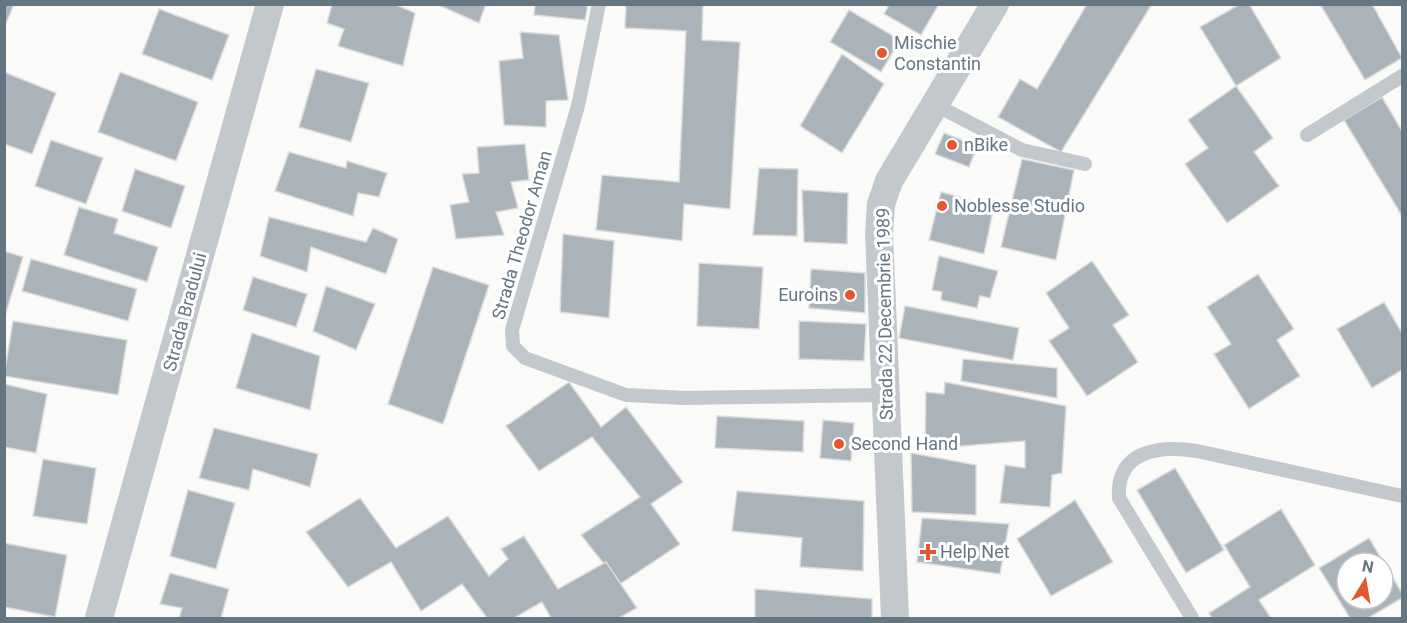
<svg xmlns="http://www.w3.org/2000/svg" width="1407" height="623" font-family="Roboto,sans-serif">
	<rect width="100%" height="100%" fill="#fafaf8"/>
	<g fill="#aab3b9" stroke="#dcdcda" stroke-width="1.5" fill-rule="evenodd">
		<polygon points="4,4 14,4 4,28"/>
		<polygon points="332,4 394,4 415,13 403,66 338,46 344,29 327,23"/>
		<polygon points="436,4 486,4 479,23"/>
		<polygon points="535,4 588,4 585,20 534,15"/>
		<polygon points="626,4 703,4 702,40 740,42 730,209 684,204 682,241 596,230 602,175 679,182 686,31 625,28"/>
		<polygon points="884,4 939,4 921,35 884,14 888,7"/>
		<polygon points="1087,4 1152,4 1061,152 998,117 1020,79 1037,89"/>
		<polygon points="1240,4 1249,4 1281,58 1236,86 1200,27"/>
		<polygon points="1320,4 1372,4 1402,58 1365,80"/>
		<polygon points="159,9 229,35 212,80 142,54"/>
		<polygon points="849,10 900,40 881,72 830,42"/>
		<polygon points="520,32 559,35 568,100 546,101 546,127 504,125 499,61 523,58"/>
		<polygon points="842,54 884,84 842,153 800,126"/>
		<polygon points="316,69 369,83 351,142 299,127"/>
		<polygon points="4,72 56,93 32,154 4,144"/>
		<polygon points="120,72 198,102 176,161 98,132"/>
		<polygon points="1236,86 1273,138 1254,152 1279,186 1227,223 1185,164 1208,148 1188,120"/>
		<polygon points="1382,97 1402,131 1402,216 1344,120"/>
		<polygon points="944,133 977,146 969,167 935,154"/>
		<polygon points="51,140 103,158 86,204 35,186"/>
		<polygon points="525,144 529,180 511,182 518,208 496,212 504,235 456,239 450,205 469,202 462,174 479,173 477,147"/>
		<polygon points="289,152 346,168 347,161 387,173 379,197 358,193 353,216 275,191"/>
		<polygon points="1022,159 1074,170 1056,260 1001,247"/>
		<polygon points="759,168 798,169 797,236 753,235"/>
		<polygon points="135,169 185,186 171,228 122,211"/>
		<polygon points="802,190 848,193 847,244 804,242"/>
		<polygon points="941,192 994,206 984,254 929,240"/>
		<polygon points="79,207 118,219 114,233 158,247 147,282 64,255"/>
		<polygon points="269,217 366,242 373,228 398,239 386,274 311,247 307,272 260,256"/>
		<polygon points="563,234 614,241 609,318 560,312"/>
		<polygon points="4,251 23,257 4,319"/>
		<polygon points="939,256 998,271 990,298 980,296 977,308 941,300 942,292 932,290"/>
		<polygon points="31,259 137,289 128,321 22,291"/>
		<polygon points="1092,261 1129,315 1113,325 1138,362 1087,396 1049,341 1069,328 1046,293"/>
		<polygon points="699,263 763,267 759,329 697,326"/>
		<polygon points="433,267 489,285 443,424 388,404"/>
		<polygon points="811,269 865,273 865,313 809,308"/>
		<polygon points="1258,274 1294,329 1277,340 1300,376 1249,409 1214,354 1231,344 1207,307"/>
		<polygon points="253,277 307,294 296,327 243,310"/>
		<polygon points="326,286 375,304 356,350 313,331"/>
		<polygon points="1384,302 1402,333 1402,370 1372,388 1337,329"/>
		<polygon points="905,306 1019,328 1013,360 899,338"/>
		<polygon points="13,321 127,340 118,395 4,376"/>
		<polygon points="799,321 866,324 864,361 799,359"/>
		<polygon points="252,333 320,356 310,410 236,388"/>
		<polygon points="963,359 1057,368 1057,398 961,381"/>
		<polygon points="569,382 601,427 626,407 683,482 651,504 680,544 620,584 581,535 640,497 592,437 539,471 506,426"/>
		<polygon points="945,382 1066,406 1062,473 1052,475 1050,507 1000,503 1005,465 1025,468 1025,441 925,449 926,392 944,394"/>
		<polygon points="4,384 47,394 36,453 4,447"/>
		<polygon points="717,416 804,421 803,452 715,448"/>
		<polygon points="823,420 854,423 851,461 820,458"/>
		<polygon points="214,428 318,454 310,487 253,469 249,490 199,478"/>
		<polygon points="911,453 976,465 976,515 912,512"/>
		<polygon points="43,459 96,468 87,524 33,516"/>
		<polygon points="1175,468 1224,550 1186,573 1137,490"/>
		<polygon points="188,490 235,503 216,569 170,556"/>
		<polygon points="737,491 864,501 863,571 800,567 802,538 732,531"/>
		<polygon points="360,498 396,548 448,516 489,576 508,559 501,549 524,536 558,589 606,562 637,608 619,618 551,618 542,602 514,618 487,618 462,584 421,611 391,562 348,587 306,532"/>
		<polygon points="1075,500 1113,562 1051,596 1017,539"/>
		<polygon points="1281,509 1315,565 1259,600 1271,618 1212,618 1209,613 1250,587 1224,545"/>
		<polygon points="922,518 1009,524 1000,574 917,562"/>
		<path d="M1369,538L1402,593V598L1368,618H1350L1319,568ZM1347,563H1383V599H1347Z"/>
		<polygon points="4,543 67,555 55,617 4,607"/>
		<polygon points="170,573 229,589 221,618 179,618 182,608 160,604"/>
		<polygon points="755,589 872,599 872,618 755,618"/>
	</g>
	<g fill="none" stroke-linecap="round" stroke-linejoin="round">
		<g stroke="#c3c8cc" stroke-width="14">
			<polyline points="599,4 578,106 512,330 513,346 525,358 626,395 685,398 886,395"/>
			<polyline points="936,105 1022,150 1085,164"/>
			<polyline points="1307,135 1402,76"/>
			<path d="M1192,618L1119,498C1116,450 1160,445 1197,451L1402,496"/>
		</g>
		<g stroke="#c3c8cc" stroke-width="28">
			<polyline points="99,618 270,4"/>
			<polyline points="895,618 879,233 881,204 889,181 995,4"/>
		</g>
	</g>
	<g fill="#e4572e" stroke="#fff" stroke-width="2">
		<circle cx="882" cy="53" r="6"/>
		<circle cx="952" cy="145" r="6"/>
		<circle cx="942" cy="206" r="6"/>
		<circle cx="850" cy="295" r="6"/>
		<circle cx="839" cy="444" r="6"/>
		<path d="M925 543h6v6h6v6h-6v6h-6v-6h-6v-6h6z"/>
	</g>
	<g text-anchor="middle" stroke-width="6" stroke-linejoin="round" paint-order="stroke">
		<g font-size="18" fill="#657683" stroke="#fff" text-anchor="start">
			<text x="894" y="49">Mischie<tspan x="894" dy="21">Constantin</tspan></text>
			<text x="964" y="151">nBike</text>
			<text x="954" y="212">Noblesse Studio</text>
			<text x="838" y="301" text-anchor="end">Euroins</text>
			<text x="851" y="450">Second Hand</text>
			<text x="940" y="558">Help Net</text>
		</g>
		<g font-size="18" fill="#657683" stroke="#fff">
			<text transform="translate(522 235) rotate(-74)" y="6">Strada Theodor Aman</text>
			<text transform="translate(185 312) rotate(-75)" y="6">Strada Bradului</text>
			<text transform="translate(885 314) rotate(-91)" y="6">Strada 22 Decembrie 1989</text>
		</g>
	</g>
	<rect width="1407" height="623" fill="none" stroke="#657683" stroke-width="12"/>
	<g transform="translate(1365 581) rotate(11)"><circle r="28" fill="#ffffff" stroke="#c1c8cd" stroke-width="1.5"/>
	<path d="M0-4.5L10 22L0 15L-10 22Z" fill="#e4572e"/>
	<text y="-9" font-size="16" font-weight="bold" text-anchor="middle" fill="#657683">N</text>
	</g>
</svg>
